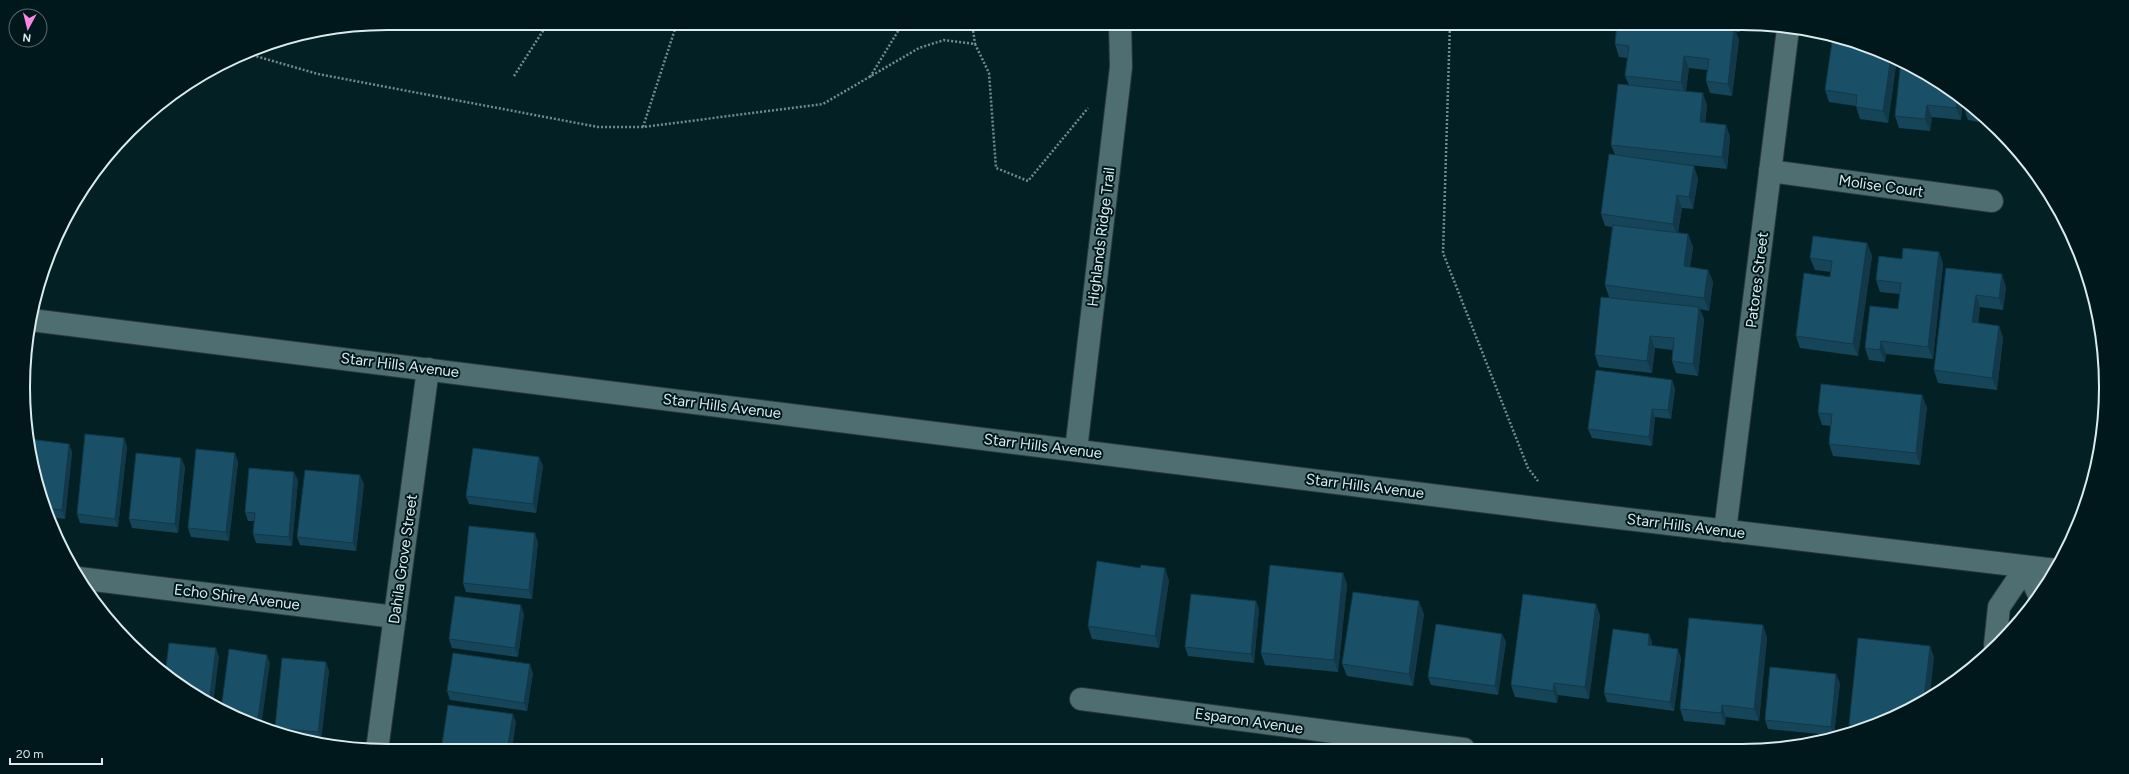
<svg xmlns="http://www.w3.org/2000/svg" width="2129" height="774" font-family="Figtree,sans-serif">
	<rect width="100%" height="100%" fill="#032125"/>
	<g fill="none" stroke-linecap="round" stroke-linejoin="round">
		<defs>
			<g id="minor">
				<polyline points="1770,171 1992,201"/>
				<polyline points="31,320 1560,511 2056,570"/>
				<polyline points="1076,450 1121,67 1120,23"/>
				<polyline points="1725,531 1788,29"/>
				<polyline points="2026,567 2038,593"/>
				<polyline points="78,578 395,617"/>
				<polyline points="1995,645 1999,607 2026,567"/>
				<polyline points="1081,699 1464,749"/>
				<polyline points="377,750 428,369"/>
			</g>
		</defs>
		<use href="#minor" stroke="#2c3739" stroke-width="24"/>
		<g stroke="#748b8e" stroke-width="2.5" stroke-dasharray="2 2" stroke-linecap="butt">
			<polyline points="972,23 975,44"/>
			<polyline points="1450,23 1443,253 1528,468 1538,481"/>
			<polyline points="245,53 318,74 598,127 643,127 823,104 919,48 944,40 975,44 989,73 996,168 1028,181 1088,108"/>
			<polyline points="514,76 548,23"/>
			<polyline points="870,77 903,23"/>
			<polyline points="643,127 677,23"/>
		</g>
		<use href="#minor" stroke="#4f6e72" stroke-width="22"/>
	</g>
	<g fill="#164559">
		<polygon points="1617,23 1741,23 1740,32 1736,32 1739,40 1732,96 1710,93 1706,81 1707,70 1689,68 1686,91 1707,105 1705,123 1726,125 1730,137 1727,169 1670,163 1694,166 1698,179 1693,209 1682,208 1678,233 1688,234 1693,247 1690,267 1708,270 1713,282 1709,311 1700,309 1704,319 1698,376 1676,373 1672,361 1673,350 1655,348 1652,373 1599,367 1595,355 1609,297 1605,285 1612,227 1605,226 1601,214 1615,155 1611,145 1629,85 1625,76 1628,58 1619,57 1615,44"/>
		<polygon points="1897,58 1888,123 1860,119 1856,106 1829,102 1825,90"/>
		<polygon points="1903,61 1963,98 1961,120 1932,117 1930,131 1899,128 1895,116"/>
		<polygon points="1966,101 1991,124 1968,120 1965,112"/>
		<polygon points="1867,243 1872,256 1858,356 1800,348 1796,336 1830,277 1831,272 1815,270 1810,258"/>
		<polygon points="1939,252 1943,264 1933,359 1886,354 1885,362 1869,360 1865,348 1898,309 1900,294 1880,292 1876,280 1902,259"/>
		<polygon points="1946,268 2006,287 2003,310 1980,307 1978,323 1999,326 2003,338 1997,390 1938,383 1934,370"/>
		<polygon points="1672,380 1675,389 1671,419 1655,417 1652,446 1592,438 1588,429"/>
		<polygon points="1927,407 1920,465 1833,456 1829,444 1831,426 1822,425 1818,413"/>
		<polygon points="124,438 127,447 118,527 80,523 77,514"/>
		<polygon points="69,444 72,452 65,519 48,517 30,458"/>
		<polygon points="539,457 543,466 536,513 469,504 466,496"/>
		<polygon points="181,458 185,467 178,533 132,528 129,519"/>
		<polygon points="238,462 229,541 191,537 188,528"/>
		<polygon points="298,480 292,546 256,543 253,534 254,521 248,521 245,512"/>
		<polygon points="364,484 356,551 300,545 297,537"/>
		<polygon points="538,542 532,599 466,592 463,583"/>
		<polygon points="1343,573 1347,585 1338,672 1265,665 1261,653"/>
		<polygon points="1169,580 1159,648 1092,639 1088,626"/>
		<polygon points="1256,601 1259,609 1254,663 1188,656 1185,647"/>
		<polygon points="1596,604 1600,616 1589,699 1558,695 1557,703 1515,697 1511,685"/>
		<polygon points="524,614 518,657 452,648 449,639"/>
		<polygon points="1424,614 1413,686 1347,676 1342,664"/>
		<polygon points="1763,625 1767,638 1759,721 1726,717 1725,725 1684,721 1680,709"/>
		<polygon points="1502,634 1506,642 1498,695 1431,685 1428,677"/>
		<polygon points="1649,634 1652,643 1652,646 1681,658 1674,711 1607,702 1604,693"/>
		<polygon points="1930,646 1934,658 1903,714 1850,730 1849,725"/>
		<polygon points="326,662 329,671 321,741 290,738 277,733 275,728"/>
		<polygon points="533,673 527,711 450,700 447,691"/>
		<polygon points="1840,683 1834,734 1831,735 1768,729 1765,720"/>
	</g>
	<g fill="#123849">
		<polygon points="1736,23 1741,23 1740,32"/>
		<polygon points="1734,28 1739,40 1732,96 1728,84"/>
		<polygon points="1684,56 1689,68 1685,94 1681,82"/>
		<polygon points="1891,56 1897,58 1888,123 1883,111"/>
		<polygon points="1703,93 1707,105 1704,134 1700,122"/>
		<polygon points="1958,95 1963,98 1961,120 1956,108"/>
		<polygon points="1927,105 1932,117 1930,131 1925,119"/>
		<polygon points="1726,125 1730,137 1727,169 1722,157"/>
		<polygon points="1694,166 1698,179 1693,209 1689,197"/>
		<polygon points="1677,195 1682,208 1677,236 1673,224"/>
		<polygon points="1688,234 1693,247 1688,279 1684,266"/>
		<polygon points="1867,243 1872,256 1858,356 1853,344"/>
		<polygon points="1939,252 1943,264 1933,359 1928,347"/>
		<polygon points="1708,270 1713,282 1709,311 1704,298"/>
		<polygon points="2002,274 2006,287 2003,310 1999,298"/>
		<polygon points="1976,295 1980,307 1977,335 1972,322"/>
		<polygon points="1699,307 1704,319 1698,376 1693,364"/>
		<polygon points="1999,326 2003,338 1997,390 1992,378"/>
		<polygon points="1650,336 1655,348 1652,373 1647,361"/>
		<polygon points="1881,341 1886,354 1885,362 1880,350"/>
		<polygon points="1672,380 1675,389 1671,419 1668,410"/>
		<polygon points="1922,395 1927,407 1920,465 1916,453"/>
		<polygon points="1652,409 1655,417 1652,446 1649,437"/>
		<polygon points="124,438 127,447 118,527 115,519"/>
		<polygon points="69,444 72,452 65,519 62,510"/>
		<polygon points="235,453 238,462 229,541 226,532"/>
		<polygon points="539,457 543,466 536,513 533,504"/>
		<polygon points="181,458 185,467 178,533 175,524"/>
		<polygon points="294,472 298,480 292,546 289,537"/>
		<polygon points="360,475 364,484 356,551 353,543"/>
		<polygon points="535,533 538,542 532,599 529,590"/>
		<polygon points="1165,568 1169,580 1159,648 1155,636"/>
		<polygon points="1343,573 1347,585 1338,672 1334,660"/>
		<polygon points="1256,601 1259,609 1254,663 1251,654"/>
		<polygon points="1419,601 1424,614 1413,686 1409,674"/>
		<polygon points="1596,604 1600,616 1589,699 1585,687"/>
		<polygon points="521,605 524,614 518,657 515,648"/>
		<polygon points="1763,625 1767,638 1759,721 1754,709"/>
		<polygon points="1502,634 1506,642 1498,695 1495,686"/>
		<polygon points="1649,634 1652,643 1651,654 1648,645"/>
		<polygon points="1930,646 1934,658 1930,695 1924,699"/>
		<polygon points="216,648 219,657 213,705 209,703"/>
		<polygon points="1678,649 1681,658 1674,711 1670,702"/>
		<polygon points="267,655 270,663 261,727 257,725"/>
		<polygon points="326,662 329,671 321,741 318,732"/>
		<polygon points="530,664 533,673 527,711 524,703"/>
		<polygon points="1836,674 1840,683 1834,734 1833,735 1831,727"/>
		<polygon points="1554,683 1558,695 1557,703 1553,691"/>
		<polygon points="1722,705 1726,717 1725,725 1721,713"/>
		<polygon points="513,714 516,722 512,751 507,751"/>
	</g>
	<g fill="#195068" stroke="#123849">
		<polygon points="1617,23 1694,23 1734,28 1728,84 1706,81 1709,59 1684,56 1681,82 1625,76 1629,46 1615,44"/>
		<polygon points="1833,35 1836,35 1891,56 1883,111 1856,107 1857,95 1825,90"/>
		<polygon points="1901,60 1958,95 1956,108 1927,105 1925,119 1895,116"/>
		<polygon points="1618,84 1703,93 1700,122 1726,125 1722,157 1611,145"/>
		<polygon points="1966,101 1980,114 1965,112"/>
		<polygon points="1609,154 1694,166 1689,197 1677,195 1673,224 1601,214"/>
		<polygon points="1613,225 1688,234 1684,266 1708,270 1704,298 1605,285"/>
		<polygon points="1813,236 1867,243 1853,344 1796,336 1804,273 1830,277 1832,261 1810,258"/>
		<polygon points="1903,248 1939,252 1928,347 1881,341 1880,350 1865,348 1870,306 1898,309 1901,283 1876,280 1879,256 1902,259"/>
		<polygon points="1946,268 2002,274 1999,298 1976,295 1972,322 1999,326 1992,378 1934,370"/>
		<polygon points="1601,297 1699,307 1693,364 1672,361 1674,338 1650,336 1647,361 1595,355"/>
		<polygon points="1596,370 1672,380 1668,410 1652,409 1649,437 1588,429"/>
		<polygon points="1821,384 1922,395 1916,453 1829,444 1832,414 1818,413"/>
		<polygon points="85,434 124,438 115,519 77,514"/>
		<polygon points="29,439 69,444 62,510 45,508 30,458"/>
		<polygon points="473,448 539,457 533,504 466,496"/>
		<polygon points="196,449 235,453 226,532 188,528"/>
		<polygon points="136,453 181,458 175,524 129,519"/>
		<polygon points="249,468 294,472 289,537 253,534 255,513 245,512"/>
		<polygon points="305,470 360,475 353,543 297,537"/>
		<polygon points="469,526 535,533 529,590 463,583"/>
		<polygon points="1097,561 1140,568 1141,565 1165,568 1155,636 1088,626"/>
		<polygon points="1270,565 1343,573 1334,660 1261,653"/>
		<polygon points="1353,592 1419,601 1409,674 1342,664"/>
		<polygon points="1191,594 1256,601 1251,654 1185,647"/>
		<polygon points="1523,594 1596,604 1585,687 1554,683 1553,691 1511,685"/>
		<polygon points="455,596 521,605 515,648 449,639"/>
		<polygon points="1689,618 1763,625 1754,709 1722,705 1721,713 1680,709"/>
		<polygon points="1436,624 1502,634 1495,686 1428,677"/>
		<polygon points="1613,629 1649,634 1648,645 1678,649 1670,702 1604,693"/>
		<polygon points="1858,638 1930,646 1924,699 1903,714 1861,726 1849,725"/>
		<polygon points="169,643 216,648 209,703 165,675"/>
		<polygon points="229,649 267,655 257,725 226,714 221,710"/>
		<polygon points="453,653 530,664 524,703 447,691"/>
		<polygon points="282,658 326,662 318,732 275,728"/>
		<polygon points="1770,667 1836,674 1831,727 1765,720"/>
		<polygon points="448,705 513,714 507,751 441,751"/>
		<polygon points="1145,745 1175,749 1145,749"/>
	</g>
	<g text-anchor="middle" stroke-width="4" stroke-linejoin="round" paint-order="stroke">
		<g font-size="15" fill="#daebed" stroke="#00181b">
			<text transform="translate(1881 186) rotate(8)" y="5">Molise Court</text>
			<text transform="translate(1101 237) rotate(-83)" y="5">Highlands Ridge Trail</text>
			<text transform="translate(1757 280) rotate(-83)" y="5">Patores Street</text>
			<text transform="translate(400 365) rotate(7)" y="5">Starr Hills Avenue</text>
			<text transform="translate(722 406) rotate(7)" y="5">Starr Hills Avenue</text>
			<text transform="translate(1043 446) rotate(7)" y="5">Starr Hills Avenue</text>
			<text transform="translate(1365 486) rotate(7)" y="5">Starr Hills Avenue</text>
			<text transform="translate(1686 526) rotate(7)" y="5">Starr Hills Avenue</text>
			<text transform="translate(403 559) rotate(-82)" y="5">Dahila Grove Street</text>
			<text transform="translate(237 597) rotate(7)" y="5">Echo Shire Avenue</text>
			<text transform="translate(1249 721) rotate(8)" y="5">Esparon Avenue</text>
		</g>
	</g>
	<path d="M0 0H2129V774H0ZM387 30H1742A357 357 0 0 1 2099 387V387A357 357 0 0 1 1742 744H387A357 357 0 0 1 30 387V387A357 357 0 0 1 387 30Z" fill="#00181b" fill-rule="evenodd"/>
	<path fill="none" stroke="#daebed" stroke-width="2" d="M387 30H1742A357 357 0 0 1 2099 387V387A357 357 0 0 1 1742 744H387A357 357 0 0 1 30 387V387A357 357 0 0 1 387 30Z"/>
	<g transform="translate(28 28) rotate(187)"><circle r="19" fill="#00181b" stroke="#576c6f"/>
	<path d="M0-3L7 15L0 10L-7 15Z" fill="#fc86e4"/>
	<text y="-6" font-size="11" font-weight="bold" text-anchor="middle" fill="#daebed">N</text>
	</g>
	<path d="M10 758v6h92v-6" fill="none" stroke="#daebed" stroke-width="2"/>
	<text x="16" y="758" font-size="12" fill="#daebed" stroke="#00181b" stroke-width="3" paint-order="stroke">20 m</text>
</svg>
